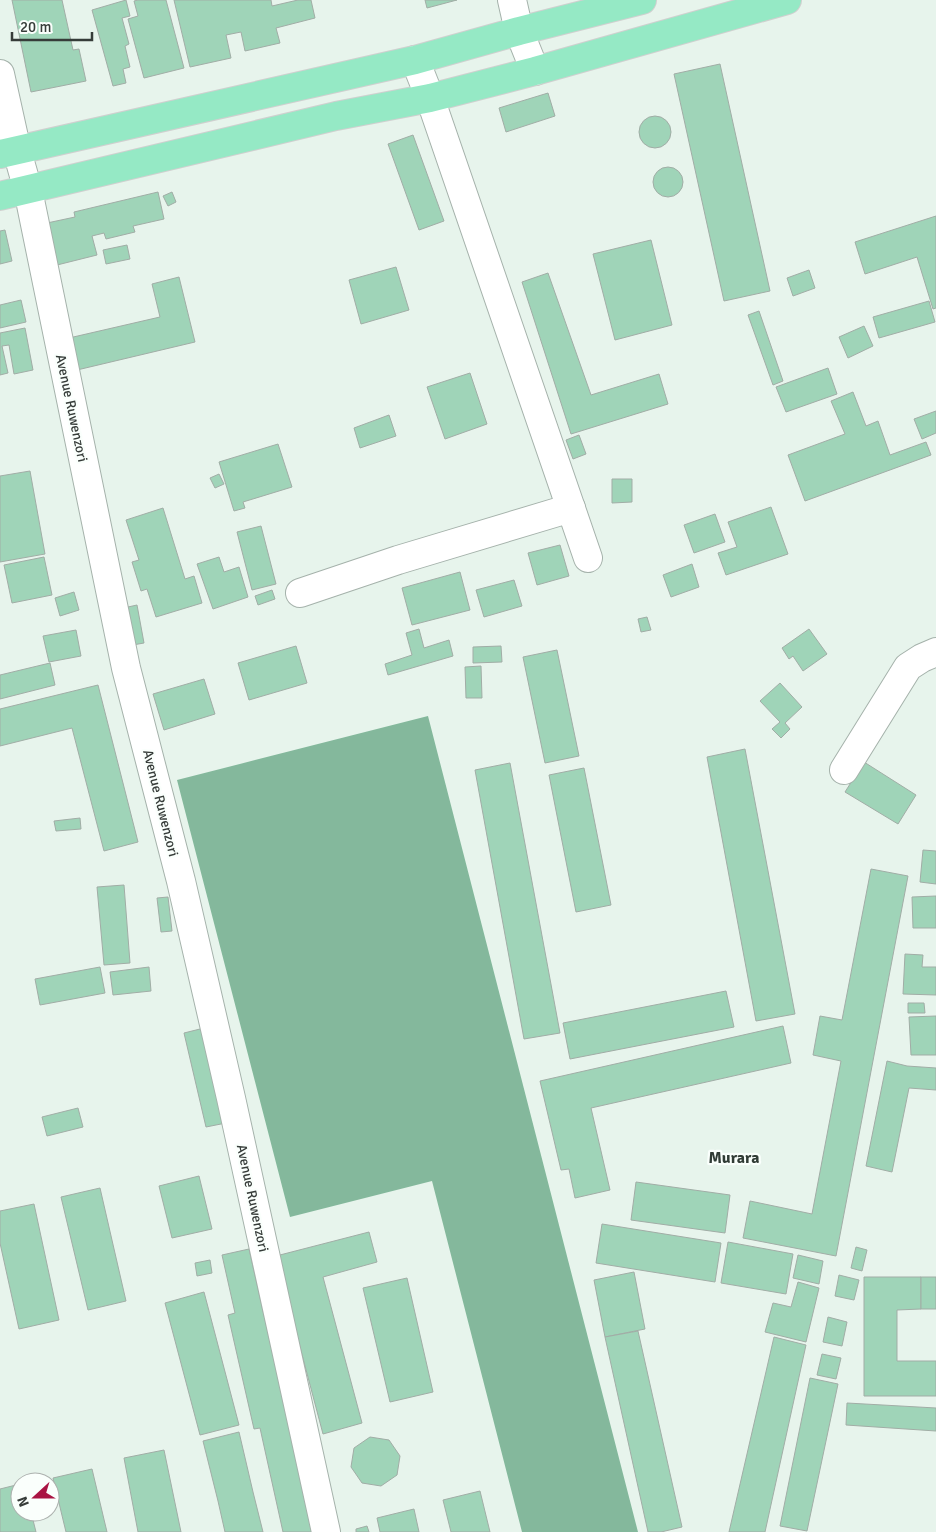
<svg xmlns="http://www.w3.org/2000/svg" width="936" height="1532" font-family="Signika,sans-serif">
	<rect width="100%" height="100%" fill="#e7f4ec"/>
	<polygon fill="#84b89c" points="428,716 638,1532 522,1532 432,1181 290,1217 177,780"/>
	<g fill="#9fd4b8" stroke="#a1ada6">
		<polygon points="12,0 62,0 73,50 79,49 86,81 31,92"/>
		<polygon points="126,0 130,16 122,18 129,44 125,46 130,67 123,69 126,83 113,86 92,10"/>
		<polygon points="138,0 166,0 184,68 144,78 128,19 138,16 134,1"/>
		<polygon points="174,0 271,0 272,6 298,0 311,0 315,18 276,28 280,43 245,51 241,32 226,35 231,58 190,67"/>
		<polygon points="425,0 457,0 427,8"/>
		<polygon points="720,64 770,291 724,301 674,74"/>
		<polygon points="548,93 555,116 506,132 499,108"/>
		<circle cx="655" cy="132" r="16"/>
		<polygon points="413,135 444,221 419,230 388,144"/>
		<circle cx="668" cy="182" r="15"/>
		<polygon points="158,192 164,219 133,226 135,232 106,239 104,233 92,236 97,255 57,265 47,223 75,217 74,212"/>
		<polygon points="172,192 176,202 168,206 163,196"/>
		<polygon points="936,216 936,308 933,309 917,257 865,274 855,242"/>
		<polygon points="5,230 12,261 0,264 0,231"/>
		<polygon points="651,240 672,325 615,340 593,254"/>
		<polygon points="127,245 130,259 106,264 103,250"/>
		<polygon points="396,267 409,310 361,324 349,280"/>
		<polygon points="809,270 815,288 793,296 787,278"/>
		<polygon points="548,273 591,395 659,374 668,404 571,434 522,282"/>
		<polygon points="179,277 195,342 77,370 69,338 160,317 152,284"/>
		<polygon points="21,300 26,322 0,328 0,305"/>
		<polygon points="929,301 935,322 879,338 873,317"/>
		<polygon points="759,311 783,381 773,385 748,315"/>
		<polygon points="864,326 873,346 848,358 839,337"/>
		<polygon points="25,328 33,370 14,374 9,345 2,346 8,373 0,375 0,333"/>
		<polygon points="828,368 837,394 786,412 776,387"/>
		<polygon points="470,373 487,424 445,439 427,387"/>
		<polygon points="853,392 866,426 878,421 890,455 926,442 931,455 805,501 788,455 845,434 831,401"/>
		<polygon points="936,411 936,433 922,439 914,419"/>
		<polygon points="389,415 396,436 360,448 354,428"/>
		<polygon points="579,435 586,454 573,459 566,440"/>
		<polygon points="278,444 292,487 243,502 245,508 234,511 219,462"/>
		<polygon points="30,471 45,554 0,562 0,476"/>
		<polygon points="219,474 224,484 215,488 210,478"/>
		<polygon points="612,479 632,479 632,502 612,503"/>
		<polygon points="771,507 788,554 726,575 718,553 737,547 728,522"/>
		<polygon points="163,508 185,579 194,576 202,603 156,617 147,589 141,591 132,562 139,560 126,520"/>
		<polygon points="715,514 725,542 694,553 684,525"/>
		<polygon points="261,526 276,584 252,590 237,532"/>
		<polygon points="560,545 569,576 537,585 528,553"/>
		<polygon points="44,557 52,595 12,603 4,565"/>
		<polygon points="219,557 224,572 239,567 248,597 213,609 197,564"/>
		<polygon points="692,564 699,587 671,597 663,575"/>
		<polygon points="460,572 470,610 412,625 402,588"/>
		<polygon points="514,580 522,606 484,617 476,590"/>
		<polygon points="272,590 275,599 258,605 255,596"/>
		<polygon points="74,592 79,610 60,616 55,598"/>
		<polygon points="137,605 144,643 127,646 119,609"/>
		<polygon points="647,617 651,630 641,632 638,619"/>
		<polygon points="419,629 424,648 449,640 453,656 388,675 385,664 412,655 406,633"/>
		<polygon points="809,629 827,654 803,671 793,656 789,659 782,648"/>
		<polygon points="76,630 81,656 49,662 43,636"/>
		<polygon points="296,646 307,683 249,700 238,663"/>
		<polygon points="501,646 502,662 473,663 473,647"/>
		<polygon points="557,650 579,756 545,763 523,657"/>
		<polygon points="50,663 55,685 0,699 0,675"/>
		<polygon points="481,666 482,698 466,698 465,667"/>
		<polygon points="204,679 215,714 164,730 153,694"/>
		<polygon points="780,683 802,707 785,723 790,729 781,738 772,729 780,722 760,701"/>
		<polygon points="98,685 138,842 104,851 72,728 0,746 0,709"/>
		<polygon points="745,749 795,1014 756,1021 707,757"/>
		<polygon points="864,762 916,795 898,824 845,792"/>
		<polygon points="510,763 560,1033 524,1039 475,770"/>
		<polygon points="584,768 611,905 576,912 549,775"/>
		<polygon points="80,818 81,829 56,831 54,821"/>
		<polygon points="923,850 936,851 936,884 920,882"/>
		<polygon points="871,869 908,876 836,1256 743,1238 750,1201 812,1214 841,1061 813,1055 820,1016 842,1020"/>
		<polygon points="124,885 130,963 104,965 97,887"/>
		<polygon points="936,896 936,928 913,928 912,897"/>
		<polygon points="168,897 172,931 161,932 157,898"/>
		<polygon points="905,954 923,955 922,967 936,967 936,995 903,994"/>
		<polygon points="100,967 105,993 40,1005 35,979"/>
		<polygon points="149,967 151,991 113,995 110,972"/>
		<polygon points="726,991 734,1027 570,1059 563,1023"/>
		<polygon points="908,1003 924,1003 925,1013 908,1013"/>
		<polygon points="936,1016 936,1055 911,1055 909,1017"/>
		<polygon points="783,1026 791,1063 591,1108 610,1190 575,1198 569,1169 561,1170 540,1081"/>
		<polygon points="204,1028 226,1123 206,1127 184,1033"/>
		<polygon points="887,1061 907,1066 936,1068 936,1090 909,1088 892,1172 866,1166"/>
		<polygon points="78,1108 83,1127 47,1136 42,1117"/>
		<polygon points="199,1176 212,1229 172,1238 159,1186"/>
		<polygon points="636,1182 730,1195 725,1233 631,1220"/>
		<polygon points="100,1188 126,1301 88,1310 61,1197"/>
		<polygon points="34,1204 59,1320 19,1329 0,1243 0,1211"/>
		<polygon points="602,1224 721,1243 715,1282 596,1263"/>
		<polygon points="369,1232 377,1262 323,1277 362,1423 323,1434 276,1256"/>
		<polygon points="728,1242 793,1254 786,1294 721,1283"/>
		<polygon points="856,1247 867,1250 862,1271 851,1268"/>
		<polygon points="249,1249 313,1532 283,1532 260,1428 254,1429 228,1315 235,1313 222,1255"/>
		<polygon points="798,1255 823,1261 819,1284 793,1278"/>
		<polygon points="210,1260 212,1273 197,1276 195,1263"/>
		<polygon points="634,1272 645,1329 605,1337 594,1280"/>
		<polygon points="839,1275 859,1280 854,1300 835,1296"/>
		<polygon points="864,1277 921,1277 921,1309 897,1310 897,1361 936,1361 936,1396 864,1396"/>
		<rect x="921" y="1277" width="15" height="32"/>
		<polygon points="407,1278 433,1392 390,1402 363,1288"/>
		<polygon points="798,1282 819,1288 806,1342 765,1332 773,1303 791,1307"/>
		<polygon points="204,1292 239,1425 200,1435 165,1303"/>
		<polygon points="828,1317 847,1322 842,1346 823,1342"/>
		<polygon points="638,1331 682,1527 661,1532 648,1532 605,1337"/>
		<polygon points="774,1337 806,1345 765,1532 729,1532"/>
		<polygon points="822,1354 841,1358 836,1379 817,1375"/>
		<polygon points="810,1378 838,1384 807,1531 780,1526"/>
		<polygon points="847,1403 936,1408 936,1431 846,1425"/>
		<polygon points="239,1432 253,1492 263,1532 225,1532 218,1501 203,1441"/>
		<polygon points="370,1437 389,1440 400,1456 397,1475 381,1486 362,1483 351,1467 354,1448"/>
		<polygon points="164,1450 181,1532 138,1532 124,1458"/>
		<polygon points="92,1469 107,1532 66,1532 53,1478"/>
		<polygon points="20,1484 20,1512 31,1512 36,1532 0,1532 0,1489"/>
		<polygon points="480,1491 490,1532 451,1532 443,1500"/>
		<polygon points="414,1509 419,1532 380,1532 377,1518"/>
		<polygon points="367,1526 369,1532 356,1532 356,1529"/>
	</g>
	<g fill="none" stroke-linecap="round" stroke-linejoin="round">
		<defs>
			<g id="minor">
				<polyline points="512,0 519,31 535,71"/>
				<polyline points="415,60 430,98 588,558"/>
				<polyline points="0,74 17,151 28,190 126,668 181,881 231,1098 326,1532"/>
				<polyline points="300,593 398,560 571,508"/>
				<polyline points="844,770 908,667 922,658 936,652"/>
			</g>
			<g id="major">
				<polyline points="0,154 415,60 519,31 642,0"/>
				<polyline points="0,196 336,116 430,98 535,71 787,0"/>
			</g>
		</defs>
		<use href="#minor" stroke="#a5b2ab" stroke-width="30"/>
		<use href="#major" stroke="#cfd0cf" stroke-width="30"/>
		<use href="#minor" stroke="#fff" stroke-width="28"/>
		<use href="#major" stroke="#95e9c5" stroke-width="28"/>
	</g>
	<g text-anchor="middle" stroke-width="4.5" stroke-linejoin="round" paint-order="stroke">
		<g font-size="14" fill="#363c39" stroke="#fafffc">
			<text transform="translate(72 408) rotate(78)" y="5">Avenue Ruwenzori</text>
			<text transform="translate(161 803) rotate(76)" y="5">Avenue Ruwenzori</text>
			<text transform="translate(253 1198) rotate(78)" y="5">Avenue Ruwenzori</text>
		</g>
		<g font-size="16" font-weight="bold" fill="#313c36" stroke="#fafffc">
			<text x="734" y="1163">Murara</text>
		</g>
	</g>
	<g transform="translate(35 1497) rotate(249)"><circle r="24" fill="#fafffc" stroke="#acb1ae"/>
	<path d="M0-4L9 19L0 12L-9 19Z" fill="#a91443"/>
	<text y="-8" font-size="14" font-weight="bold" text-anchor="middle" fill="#363c39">N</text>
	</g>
	<path d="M12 32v8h80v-8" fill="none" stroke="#363c39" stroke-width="2.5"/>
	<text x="20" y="32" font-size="15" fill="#363c39" stroke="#fafffc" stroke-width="4" paint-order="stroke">20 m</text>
</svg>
